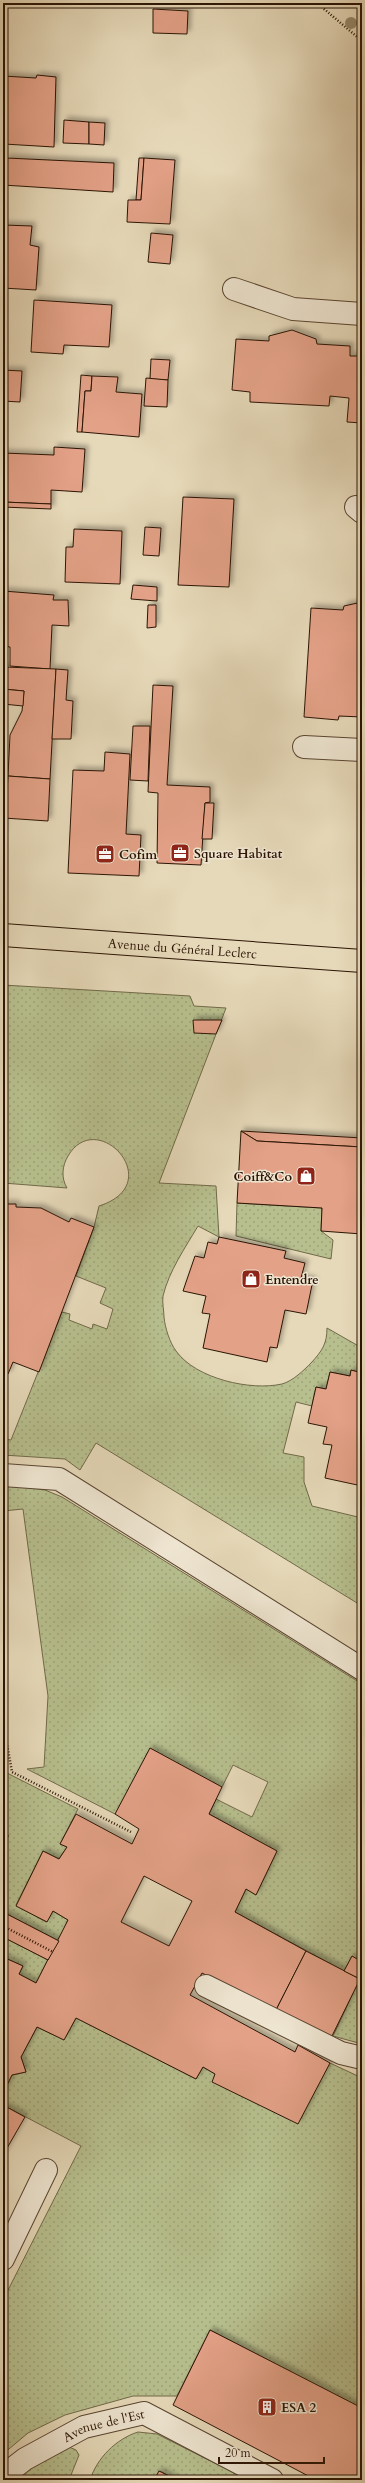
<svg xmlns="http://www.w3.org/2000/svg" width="365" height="2483" font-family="Cardo,serif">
	<defs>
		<pattern id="green-dots" width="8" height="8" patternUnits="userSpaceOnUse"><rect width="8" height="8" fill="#b7bf8e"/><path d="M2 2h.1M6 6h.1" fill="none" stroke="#9ea379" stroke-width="1.8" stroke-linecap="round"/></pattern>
		<filter id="shadow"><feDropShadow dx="3.5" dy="-3.5" stdDeviation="2" flood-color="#0004"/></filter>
	</defs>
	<rect width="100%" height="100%" fill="#e6d9b9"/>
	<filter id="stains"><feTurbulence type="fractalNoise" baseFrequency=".005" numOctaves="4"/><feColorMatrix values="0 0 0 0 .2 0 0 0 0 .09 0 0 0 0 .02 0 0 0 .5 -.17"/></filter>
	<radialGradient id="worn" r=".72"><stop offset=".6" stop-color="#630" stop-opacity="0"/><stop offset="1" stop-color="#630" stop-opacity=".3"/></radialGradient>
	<g fill="url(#green-dots)" stroke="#716a49">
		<path d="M3,985L190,996L194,1006L226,1008L159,1183L216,1186L219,1237L198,1226C185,1248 169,1271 163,1296C162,1302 164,1311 164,1317C165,1328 170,1343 176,1351C196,1379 251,1391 282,1384C293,1381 304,1370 311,1363C322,1351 327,1344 327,1328L362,1348V1373L351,1370L350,1376L330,1372L326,1389L316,1387L312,1406L296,1402L283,1453L304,1457V1482L312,1506L362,1518V1606L96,1443L80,1470L65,1459L3,1455V1439L11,1440L62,1312L70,1314L69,1320L92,1329L93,1324L107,1329L113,1309L100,1303L106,1288L76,1276L94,1227L99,1206C169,1184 97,1106 68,1156C62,1166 61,1178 67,1188L3,1183Z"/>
		<polygon points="237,1203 322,1208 321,1231 333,1240 331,1259 236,1236"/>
		<polygon points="10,1485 45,1490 62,1497 362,1684 362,1962 352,1956 344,1971 235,1912 246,1889 256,1895 277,1851 209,1814 216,1799 252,1817 268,1782 233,1765 222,1787 115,1814 27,1769 44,1767 48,1696 23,1509 3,1511 3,1486"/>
		<polygon points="3,1773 7,1773 78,1809 60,1844 67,1847 59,1859 43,1851 16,1905 46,1922 53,1911 68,1920 59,1941 3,1912 3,1843 9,1836 3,1830"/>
		<polygon points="3,1937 48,1960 36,1983 19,1974 23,1966 3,1957"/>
		<polygon points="362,1974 362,2044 333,2036"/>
		<polygon points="76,2018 196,2079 203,2067 215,2074 330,2063 362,2078 362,2409 210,2330 177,2396 133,2396 65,2415 28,2433 3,2454 3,2300 81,2146 3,2105 3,2093 12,2075 26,2072 21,2057 37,2027 64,2040"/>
		<path d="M138,2432L157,2434L248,2480H177L160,2471L154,2480H90C97,2458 116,2439 138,2432Z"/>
		<polygon points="69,2447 76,2450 79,2455 69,2480 10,2480"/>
	</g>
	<g fill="#e3a187" stroke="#2b1404" fill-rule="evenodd" filter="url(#shadow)">
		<polygon points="153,9 188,11 187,34 153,33"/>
		<polygon points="37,75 56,77 54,147 4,144 7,104 3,104 3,76 36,78"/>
		<polygon points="64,120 89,122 89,144 63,143"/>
		<polygon points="89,122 105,123 104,145 89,144"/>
		<polygon points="6,158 114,163 113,192 3,185"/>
		<polygon points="139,158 144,158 141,200 136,200"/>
		<polygon points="144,158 175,160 170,224 127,222 128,200 141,200"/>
		<polygon points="3,225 32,226 30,245 39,247 36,290 3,288"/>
		<polygon points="151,233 173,235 170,264 148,262"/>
		<polygon points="34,300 112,305 109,347 64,345 63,354 31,352"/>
		<polygon points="292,330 316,339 317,344 350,346 350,356 362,356 362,423 347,422 349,398 330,396 329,406 250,402 250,392 232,390 236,339 269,341 269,336"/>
		<polygon points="151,359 170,360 168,380 150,379"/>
		<polygon points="3,370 22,371 20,402 3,401"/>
		<polygon points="81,375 92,376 91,391 85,391 82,432 77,432"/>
		<polygon points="92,376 118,377 116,392 142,394 139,437 82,432 85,391 91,391"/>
		<polygon points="146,378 168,380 167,407 144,406"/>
		<polygon points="54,447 85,449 82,492 51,490 51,504 3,502 3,453 54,455"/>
		<polygon points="183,497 234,499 229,587 178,585"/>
		<polygon points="3,502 51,504 51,509 3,507"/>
		<polygon points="145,527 161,528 159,556 143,555"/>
		<polygon points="74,529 122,531 120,584 65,582 66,547 73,547"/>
		<polygon points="133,585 157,587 157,601 131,599"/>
		<polygon points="3,591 54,595 53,600 68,600 69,626 52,625 50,669 10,666 10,647 4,646"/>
		<polygon points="362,602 362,717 339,716 338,720 304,717 311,608 343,610 344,606"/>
		<polygon points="148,605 156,605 156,627 147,628"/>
		<polygon points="5,667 56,669 50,779 8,776 10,735 22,711 24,691 3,689"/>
		<polygon points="56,669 68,670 66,700 73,701 71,739 52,739"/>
		<polygon points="153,685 173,686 167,785 210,787 210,802 205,803 201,865 157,863 158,793 148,792"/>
		<polygon points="3,689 24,691 23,706 3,704"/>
		<polygon points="133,726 150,726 148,781 130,780"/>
		<polygon points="105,752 130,754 126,834 141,835 139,876 68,873 73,770 104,771"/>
		<polygon points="8,776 50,779 48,821 4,818 3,834 3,792 7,792"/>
		<polygon points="205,803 214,803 212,839 202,839"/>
		<polygon points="193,1020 222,1020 216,1034 194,1033"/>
		<polygon points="241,1131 362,1138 362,1147 257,1141"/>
		<polygon points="241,1131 257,1141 362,1147 362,1234 321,1231 322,1208 237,1203"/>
		<polygon points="3,1204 16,1204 16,1207 41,1208 69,1222 71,1218 94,1227 39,1372 13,1362 8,1374 3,1374"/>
		<polygon points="219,1237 286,1251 284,1258 305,1263 301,1278 313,1280 306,1314 285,1310 277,1348 270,1347 267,1362 203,1348 210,1314 202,1313 206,1296 183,1291 195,1256 204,1258 208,1242 217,1244"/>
		<polygon points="351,1370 362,1373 362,1486 325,1478 332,1445 323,1444 327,1427 308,1423 316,1387 326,1389 330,1372 350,1376"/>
		<path d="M150,1748L222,1787L209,1814L277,1851L256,1895L246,1889L235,1912L306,1951L276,2010L202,1973L190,1995L295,2052L298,2045L330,2063L298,2124L212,2082L215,2074L203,2067L196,2079L76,2018L64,2040L37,2027L21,2057L26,2072L12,2075L3,2093V2066L6,2059L3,2057V1957L23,1966L19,1974L36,1983L68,1920L53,1911L47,1922L16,1906L43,1851L59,1859L67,1847L60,1844L76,1814L132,1844L139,1829L115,1814ZM144,1876L192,1901L169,1946L121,1922Z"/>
		<polygon points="3,1912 59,1941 48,1960 3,1937"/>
		<polygon points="306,1951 360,1979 331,2038 276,2010"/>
		<polygon points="352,1956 362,1962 360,1979 344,1971"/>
		<polygon points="3,2105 25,2117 3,2155"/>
		<polygon points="210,2330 362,2408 362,2480 316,2480 173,2405"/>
		<polygon points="159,2471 177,2480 154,2480"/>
	</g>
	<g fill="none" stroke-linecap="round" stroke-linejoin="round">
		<defs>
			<g id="minor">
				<polyline points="234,289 293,309 362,314"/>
				<polyline points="356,507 362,512"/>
				<polyline points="304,747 362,750"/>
				<polyline points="3,1475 59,1479 362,1669"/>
				<polyline points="206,1986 341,2053 362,2058"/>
				<polyline points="3,2259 46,2170"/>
				<path id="s1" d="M3,2476L25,2459L84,2427L144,2413L272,2480"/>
			</g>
			<g id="major">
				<path id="s2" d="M3,935L362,961"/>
			</g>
		</defs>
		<use href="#minor" stroke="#5a4531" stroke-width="24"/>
		<use href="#major" stroke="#2b1404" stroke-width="24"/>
		<g stroke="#2b1404" stroke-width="2.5" stroke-dasharray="1 2" stroke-linecap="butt">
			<polyline points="317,3 362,41"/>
			<polyline points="3,1722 12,1772 131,1832"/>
			<polyline points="3,1926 53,1952"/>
		</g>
		<use href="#minor" stroke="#efe6d2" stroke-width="22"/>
		<use href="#major" stroke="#e6d9b9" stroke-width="22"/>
	</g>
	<circle fill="#96896c" cx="351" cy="23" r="6"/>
	<defs>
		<symbol id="office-square" viewBox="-11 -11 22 22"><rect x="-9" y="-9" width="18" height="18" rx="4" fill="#8f2418" stroke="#efe6d2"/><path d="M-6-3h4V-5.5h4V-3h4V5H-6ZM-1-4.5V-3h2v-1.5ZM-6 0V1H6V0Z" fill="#fff"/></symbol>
		<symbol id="shop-square" viewBox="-11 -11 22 22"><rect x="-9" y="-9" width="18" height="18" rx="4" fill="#8f2418" stroke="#efe6d2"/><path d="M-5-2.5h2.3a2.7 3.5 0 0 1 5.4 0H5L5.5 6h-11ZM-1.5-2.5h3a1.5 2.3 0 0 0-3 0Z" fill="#fff"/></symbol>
		<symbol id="building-square" viewBox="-11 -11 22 22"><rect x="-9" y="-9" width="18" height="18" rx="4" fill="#8f2418" stroke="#efe6d2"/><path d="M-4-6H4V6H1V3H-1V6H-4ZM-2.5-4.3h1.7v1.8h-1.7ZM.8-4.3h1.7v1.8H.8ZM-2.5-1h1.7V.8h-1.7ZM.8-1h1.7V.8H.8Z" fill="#fff"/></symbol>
	</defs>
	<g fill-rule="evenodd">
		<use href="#office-square" x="169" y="842" width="22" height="22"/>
		<use href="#office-square" x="94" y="843" width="22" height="22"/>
		<use href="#shop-square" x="295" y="1165" width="22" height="22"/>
		<use href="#shop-square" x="240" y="1268" width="22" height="22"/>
		<use href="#building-square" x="256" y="2396" width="22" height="22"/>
	</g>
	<g text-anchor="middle" stroke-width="3" stroke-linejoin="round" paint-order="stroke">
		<g font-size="13" font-weight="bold" fill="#2b1404" stroke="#efe6d2" text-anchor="start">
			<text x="194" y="858">Square Habitat</text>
			<text x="119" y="859">Cofim</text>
			<text x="292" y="1181" text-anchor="end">Coiff&amp;Co</text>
			<text x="265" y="1284">Entendre</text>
			<text x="281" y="2412">ESA 2</text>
		</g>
		<g font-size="13" fill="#2b1404" stroke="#efe6d2">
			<text dy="5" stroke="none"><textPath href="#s2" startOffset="180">Avenue du Général Leclerc</textPath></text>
			<text dy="5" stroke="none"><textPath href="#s1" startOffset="114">Avenue de l'Est</textPath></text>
		</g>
	</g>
	<rect width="365" height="2483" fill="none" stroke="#e6d9b9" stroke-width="16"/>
	<rect x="4" y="4" width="357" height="2475" fill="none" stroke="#2b1404" stroke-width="2"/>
	<rect x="8" y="8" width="349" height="2467" fill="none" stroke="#2b1404"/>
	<path d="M219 2457v6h105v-6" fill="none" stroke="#2b1404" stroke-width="2"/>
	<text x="225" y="2457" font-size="12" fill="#2b1404" stroke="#efe6d2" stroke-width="3" paint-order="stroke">20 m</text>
	<rect width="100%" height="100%" filter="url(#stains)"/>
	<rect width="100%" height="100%" fill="url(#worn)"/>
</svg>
